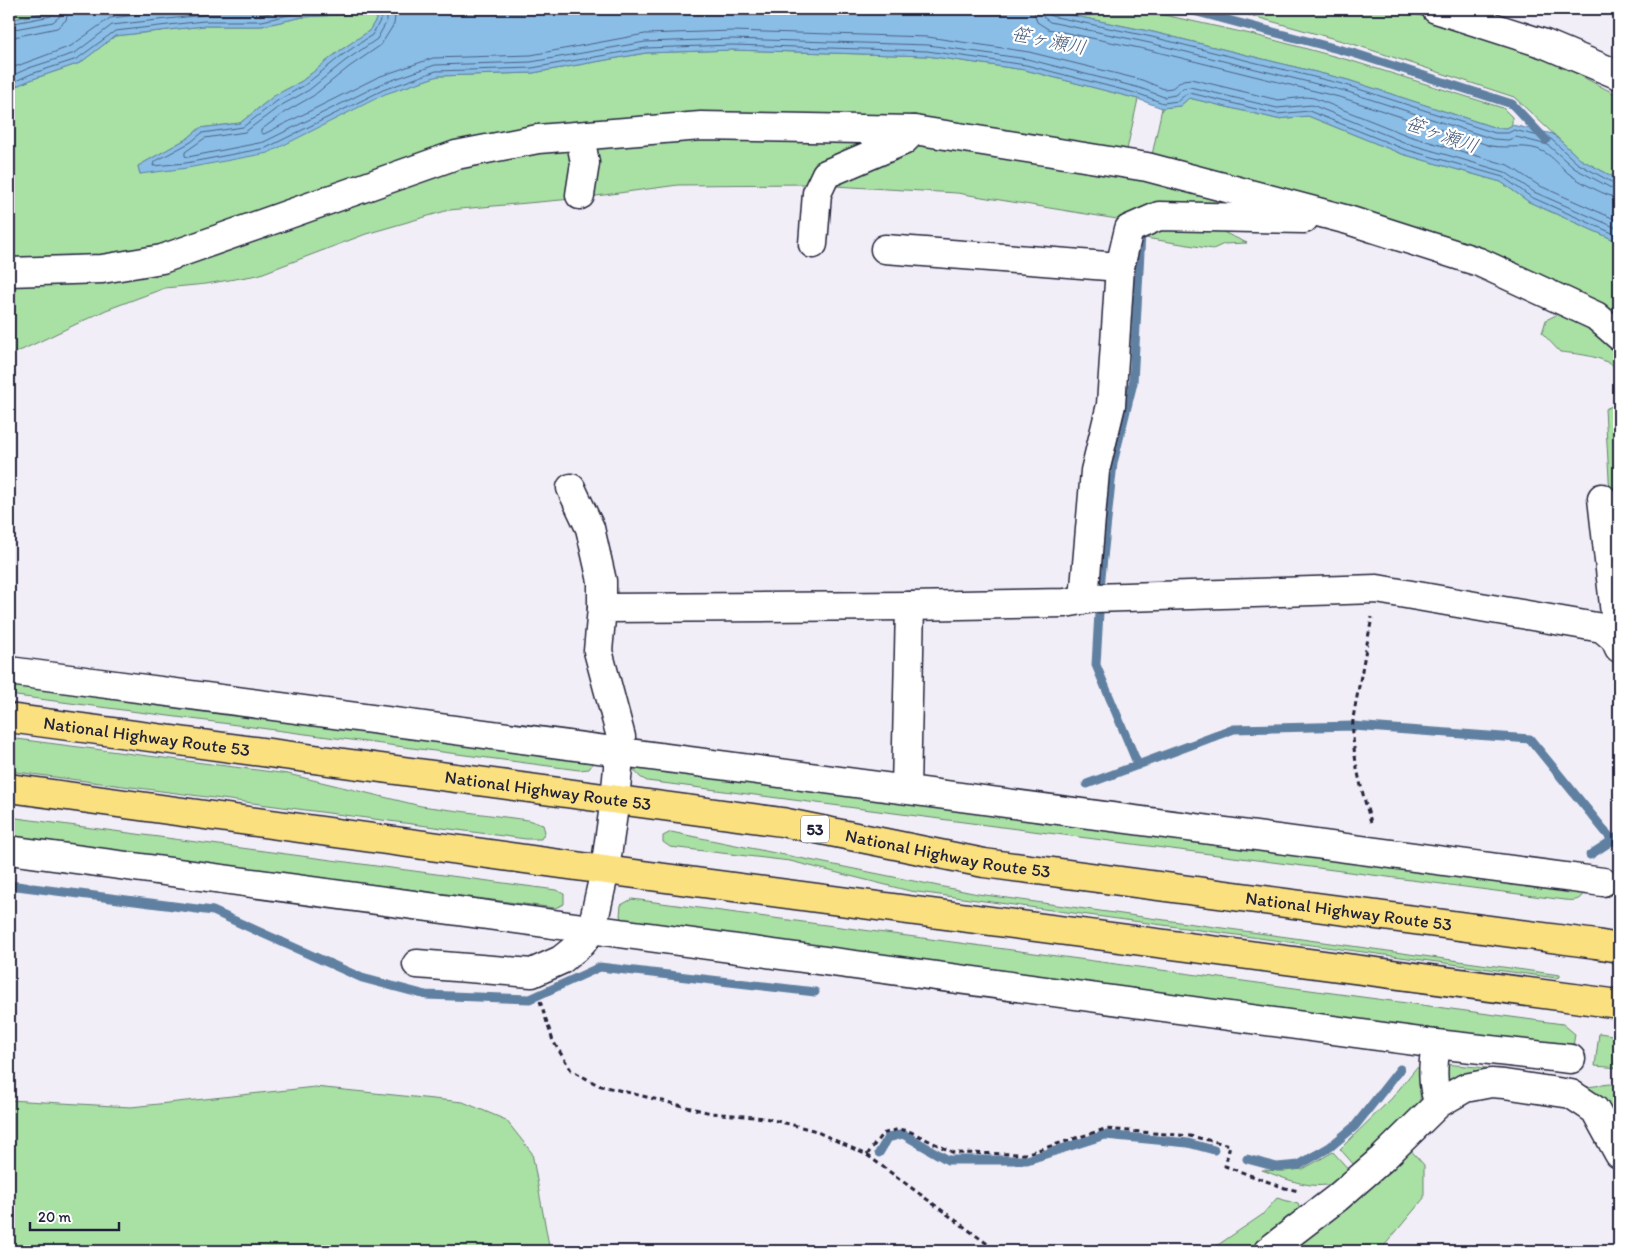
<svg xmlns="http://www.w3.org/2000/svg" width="1628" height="1260" font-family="Itim,'Klee One',sans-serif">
	<rect width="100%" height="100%" fill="#f2eef7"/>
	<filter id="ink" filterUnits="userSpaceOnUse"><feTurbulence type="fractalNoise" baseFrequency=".02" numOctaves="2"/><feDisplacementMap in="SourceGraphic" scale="10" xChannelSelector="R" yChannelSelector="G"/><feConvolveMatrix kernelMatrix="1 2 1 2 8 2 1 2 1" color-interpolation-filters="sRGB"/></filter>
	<g filter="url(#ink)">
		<g fill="#a9e0a4" stroke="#668170">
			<polygon points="9,9 62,9 9,20"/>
			<polygon points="1041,9 1137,9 1255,35 1352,61 1503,108 1512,117 1512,125 1507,128 1496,128 1348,80 1153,32"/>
			<polygon points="1227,9 1400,9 1545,57 1619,96 1619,180 1580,159 1514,97 1353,44"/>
			<polygon points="373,13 377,18 369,31 338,52 302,81 274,96 240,123 200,128 188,138 138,166 140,174 438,76 533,73 646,53 732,50 927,56 1025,70 1138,99 1126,154 990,133 537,132 160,253 9,265 9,89 33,79 80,63 115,36 204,26 262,26 303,17"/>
			<polygon points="1189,98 1277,119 1308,116 1402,154 1501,182 1529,202 1619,242 1619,320 1151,160 1162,108 1180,106"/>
			<polygon points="701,134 895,139 812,184 678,185 589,197 589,142"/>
			<polygon points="575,144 572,199 449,210 366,234 258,275 206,284 165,288 106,310 9,356 9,281 101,279 458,163"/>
			<polygon points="914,144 1144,174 1294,215 1143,207 1117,219 957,193 834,186"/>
			<polygon points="1208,225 1247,243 1224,244 1213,249 1145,238 1145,230"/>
			<path d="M1558,314L1589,323L1619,347V373C1610,356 1578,354 1560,352L1542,333L1546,320Z"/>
			<polygon points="1619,399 1619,594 1610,496 1605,409 1617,404"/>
			<polygon points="9,680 598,757 589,769 579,770 9,695"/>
			<polygon points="9,738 288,774 421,806 528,820 543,825 545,832 541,839 526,839 9,771"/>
			<path d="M633,764L1584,892C1580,901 1575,901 1565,900L647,781L640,777L633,769Z"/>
			<polygon points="9,817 556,890 564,894 564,904 555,908 9,838"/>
			<polygon points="671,832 978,894 1560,975 1560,977 1556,978 910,891 790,861 670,847 663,842 663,836"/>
			<polygon points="632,899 1563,1024 1575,1034 1573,1047 1560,1050 628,924 620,916 621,905"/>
			<polygon points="1599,1033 1619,1036 1619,1068 1595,1066"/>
			<polygon points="1445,1064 1487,1068 1490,1073 1442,1090"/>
			<polygon points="1416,1068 1421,1068 1420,1105 1356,1167 1340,1149 1392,1098"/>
			<polygon points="1610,1084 1619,1087 1619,1117 1587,1087"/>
			<polygon points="315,1087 463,1102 506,1120 532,1153 550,1251 9,1251 9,1100 131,1107"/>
			<polygon points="1408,1147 1424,1165 1424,1198 1380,1251 1281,1251"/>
			<path d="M1333,1152L1351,1172C1346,1175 1341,1181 1335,1183C1311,1191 1284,1178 1262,1170L1284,1171L1303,1169Z"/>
			<polygon points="1277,1198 1298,1204 1302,1215 1257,1251 1209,1251 1262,1215"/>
		</g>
		<polygon fill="#8abee7" stroke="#6080a2" points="62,9 1041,9 1153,32 1348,80 1496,128 1507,128 1512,125 1553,134 1580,159 1619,180 1619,242 1529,202 1501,182 1402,154 1308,116 1277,119 1189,98 1180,106 1162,108 1138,99 1025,70 927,56 732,50 646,53 533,73 438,76 385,94 268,153 187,168 140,174 138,166 188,138 200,128 240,123 274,96 302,81 338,52 369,31 377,18 373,13 303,17 262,26 204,26 115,36 80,63 33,79 9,89 9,20"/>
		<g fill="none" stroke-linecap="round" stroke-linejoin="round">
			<g stroke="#4c6080" stroke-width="1">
				<polyline points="376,9 381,19 372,35 341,56 305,85 277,101 243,127 202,133 191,142 154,162 153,166 186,163 266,148 383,90 436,71 532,68 646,48 732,45 927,51 1026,65 1139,94 1163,103 1178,101 1186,94 1190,93 1277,114 1309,111 1404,149 1503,177 1531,197 1619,236"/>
				<polyline points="384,9 387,14 387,21 377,39 345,61 309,90 280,106 245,132 205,138 185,152 185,156 188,157 264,142 381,84 435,65 531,62 645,42 732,39 928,45 1027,59 1140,88 1164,97 1175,95 1183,88 1190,87 1277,108 1312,105 1406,143 1505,172 1534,192 1619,229"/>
				<polyline points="393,9 395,16 394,24 381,45 349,67 313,96 285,112 261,130 261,133 264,134 378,77 433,58 531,55 645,34 732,31 928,37 1029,52 1142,80 1164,89 1172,88 1183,80 1191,79 1278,100 1306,97 1314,98 1409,136 1508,165 1538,185 1619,221"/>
				<path d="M1033,9L1037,22L1048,29L1149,50L1343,98L1491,146C1509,149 1528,143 1544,152C1553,157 1560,166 1568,173C1578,181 1607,197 1619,198"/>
				<polyline points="1041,9 1043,17 1050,22 1150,43 1345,91 1493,139 1508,140 1516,137 1548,145 1574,168 1613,189 1619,190"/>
				<polyline points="1047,9 1048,13 1051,16 1152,37 1346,85 1495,133 1508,133 1514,130 1551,139 1577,163 1615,184 1619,184"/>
				<polyline points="9,24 51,16 54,13 55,9"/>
				<polyline points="9,30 53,22 60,16 61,9"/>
				<polyline points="9,38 57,28 66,20 69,9"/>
				<polyline points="9,69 71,46 110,18 190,9"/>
				<polyline points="9,77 29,68 75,53 112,25 204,15 261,15 288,9"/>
				<polyline points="9,84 31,74 77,59 115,31 204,21 262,21 302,12 354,9"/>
			</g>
			<g stroke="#6080a2" stroke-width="9">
				<polyline points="1186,9 1353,53 1512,104 1546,140"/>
				<polyline points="1138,765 1096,665 1101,577 1113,463 1133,383 1141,233"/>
				<polyline points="1087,784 1234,729 1353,726 1530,739 1613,841"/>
				<polyline points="1590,855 1619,836"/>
				<polyline points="9,885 213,911 362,978 426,995 530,999 600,967 815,992"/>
				<polyline points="879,1153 888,1138 903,1134 948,1160 1027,1160 1105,1135 1188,1143 1214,1150"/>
				<polyline points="1247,1159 1277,1167 1299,1165 1330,1147 1355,1126 1400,1069"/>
			</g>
			<defs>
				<g id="minor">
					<polyline points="1436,9 1545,44 1619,75"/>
					<polyline points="580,195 585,163 580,136"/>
					<polyline points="813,244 817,193 826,174 903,141 914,130"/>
					<polyline points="885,249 1120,267"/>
					<polyline points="9,272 102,269 162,259 456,155 538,139 701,126 914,130 1147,167 1348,220 1479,262 1596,316 1619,336"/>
					<polyline points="571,488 590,528 602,581 602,608"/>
					<polyline points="1602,498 1615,614 1615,639"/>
					<polyline points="1084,599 1095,471 1111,405 1120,267 1129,229 1159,216 1304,219"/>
					<polyline points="9,671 1603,882"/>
					<polyline points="906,789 910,606"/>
					<polyline points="9,850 1436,1044 1571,1059"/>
					<polyline points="417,964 532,973 561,960 582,943 592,929 605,870 615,799 621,737 598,651 602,608 910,606 1065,603 1094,598 1377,589 1602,628 1615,639 1619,648"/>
					<path d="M1436,1044C1433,1064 1431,1085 1439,1103"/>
					<polyline points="1268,1251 1337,1198 1382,1159 1439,1103 1465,1088 1491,1083 1504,1084 1571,1094 1595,1110 1619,1154"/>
				</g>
				<g id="highway">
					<path id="s1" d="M9,718L782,822L984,863L1596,944L1619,948"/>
					<polyline points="9,788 605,870 1619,1004"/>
				</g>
			</defs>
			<use href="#minor" stroke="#22223b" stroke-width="31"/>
			<use href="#highway" stroke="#22223b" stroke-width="31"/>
			<g stroke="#22223b" stroke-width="3" stroke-dasharray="5 4" stroke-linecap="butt">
				<path d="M1371,822C1361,789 1351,752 1353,718L1372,617"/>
				<polyline points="540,1001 553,1041 571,1070 598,1085 711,1113 765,1118 813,1130 867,1155 997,1251"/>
				<polyline points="867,1155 882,1134 899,1129 911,1132 954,1153 1025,1154 1105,1129 1190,1136 1230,1145 1225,1166 1285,1188 1299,1191"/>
			</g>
			<use href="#minor" stroke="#fff" stroke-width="28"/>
			<use href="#highway" stroke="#fbe080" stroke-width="28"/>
		</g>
	</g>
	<g text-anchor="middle" stroke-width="4.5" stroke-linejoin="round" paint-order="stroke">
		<rect fill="#fff" stroke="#646476" stroke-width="1" x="801" y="815.5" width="28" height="27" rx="4"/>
		<g font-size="16" font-weight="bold" fill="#22223b">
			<text x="815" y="835">53</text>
		</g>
		<g font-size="18" fill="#22223b" stroke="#fff">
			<text dy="6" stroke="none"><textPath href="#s1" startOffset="139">National Highway Route 53</textPath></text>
			<text dy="6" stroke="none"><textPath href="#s1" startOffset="544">National Highway Route 53</textPath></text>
			<text dy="6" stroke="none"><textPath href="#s1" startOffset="949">National Highway Route 53</textPath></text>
			<text dy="6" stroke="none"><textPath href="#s1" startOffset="1354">National Highway Route 53</textPath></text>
		</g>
		<g font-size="19" font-style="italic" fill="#465977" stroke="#fff">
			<text transform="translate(1049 40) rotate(11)" y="7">笹ヶ瀬川</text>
			<text transform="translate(1442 134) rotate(19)" y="7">笹ヶ瀬川</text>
		</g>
	</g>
	<rect width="1628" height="1260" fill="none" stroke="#fff" stroke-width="30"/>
	<rect x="15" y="15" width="1598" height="1230" fill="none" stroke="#22223b" stroke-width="2" filter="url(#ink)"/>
	<path d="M30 1222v8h89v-8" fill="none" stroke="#22223b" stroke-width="2.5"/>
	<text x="38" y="1222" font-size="15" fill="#22223b" stroke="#ffffff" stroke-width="4" paint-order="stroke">20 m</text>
</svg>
